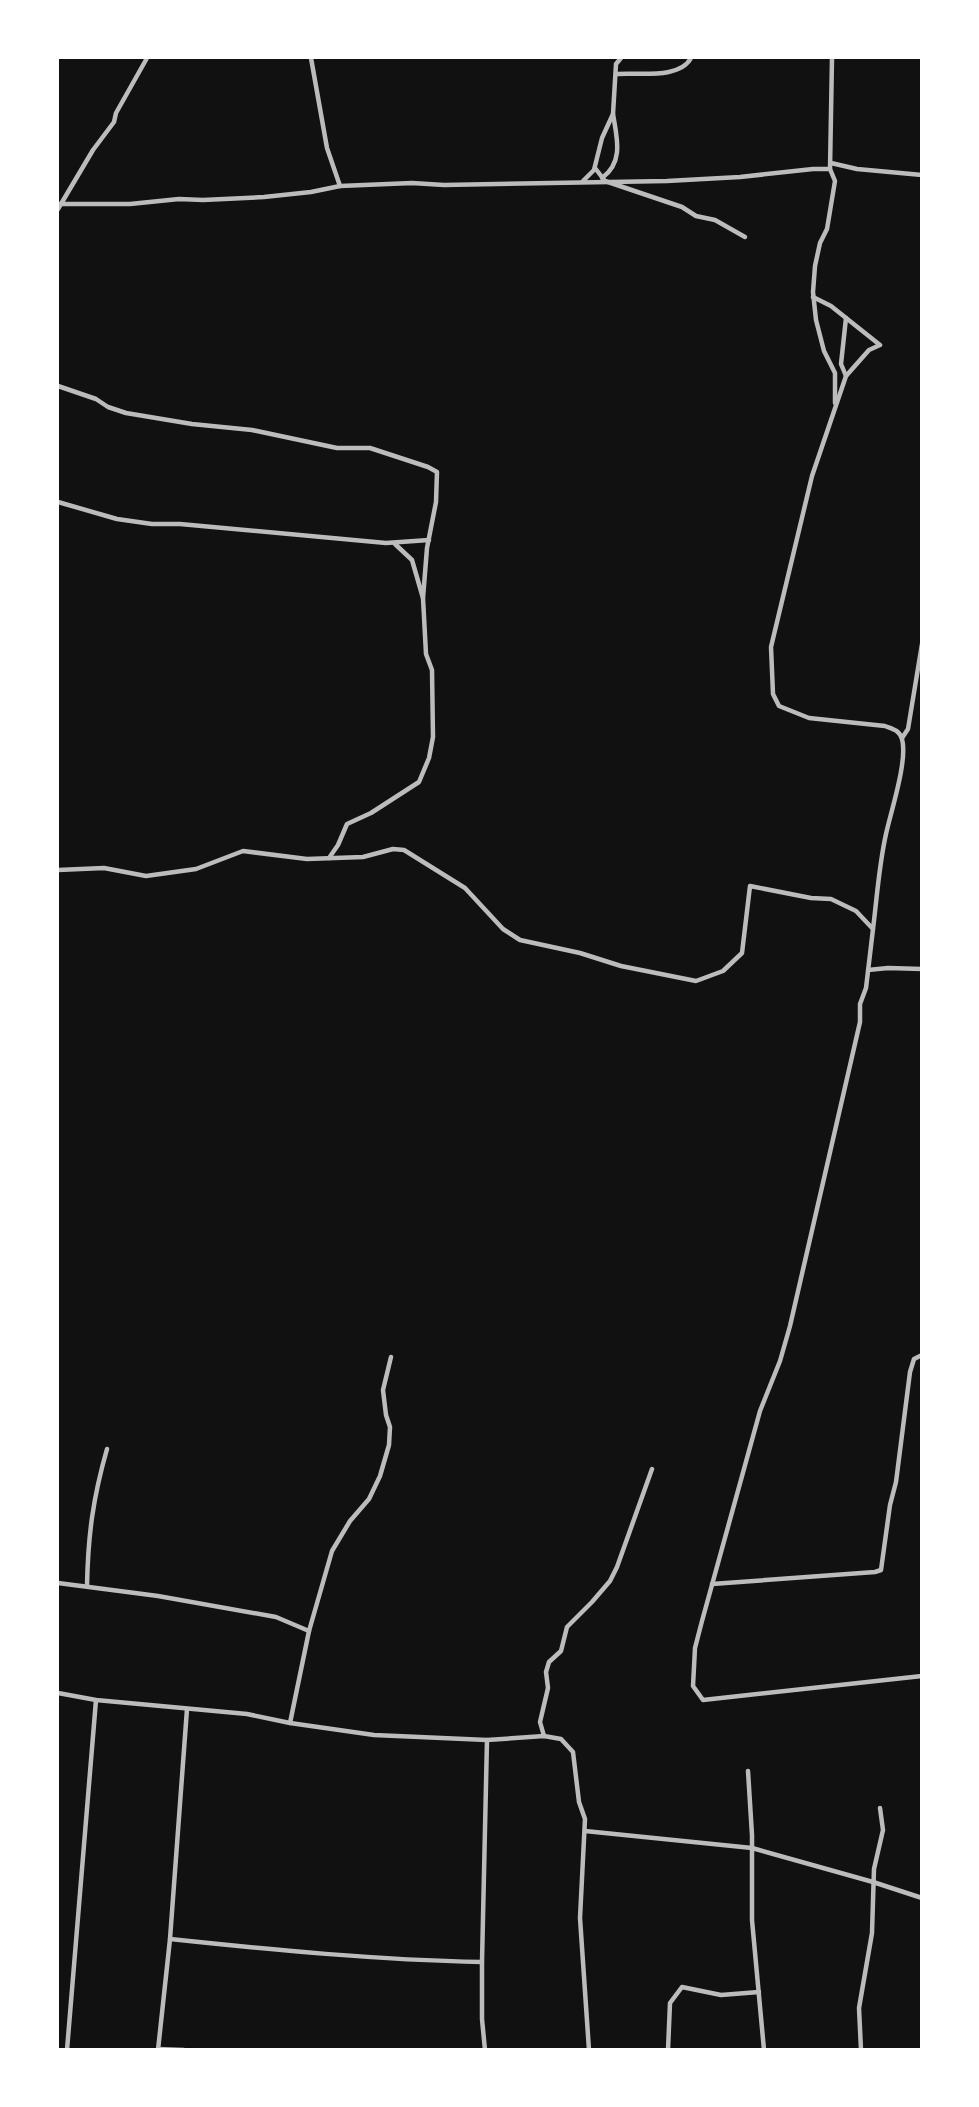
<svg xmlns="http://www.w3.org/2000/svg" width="979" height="2107" font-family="'Archivo Narrow',sans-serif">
	<rect width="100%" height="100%" fill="#111"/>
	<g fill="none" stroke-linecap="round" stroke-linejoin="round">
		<g stroke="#bcbcbc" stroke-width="4.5">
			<polyline points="311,58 327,148 340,186"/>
			<path d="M616,74C638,72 679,80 691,58"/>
			<polyline points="831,163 857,169 922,175"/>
			<polyline points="595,168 605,181 682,207 696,216 715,220 745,237"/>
			<polyline points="830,169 832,58"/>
			<path d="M602,178C624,162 617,138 613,114"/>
			<polyline points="583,181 594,170 602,138 613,114 616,64 621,58"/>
			<polyline points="58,204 130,204 179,199 203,200 264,197 311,192 340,186 412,183 444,185 667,181 740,177 813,169 830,169 835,181 827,229 820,243 815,266 813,292 816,320 824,351 835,373 835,403"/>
			<polyline points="58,209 93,150 114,122 116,113 147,58"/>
			<path d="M813,297L831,306L880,345L869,350L846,376L812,476L771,647L773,694L779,706L809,718L885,726C893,729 899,730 902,739C908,760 891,811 886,834C879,865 877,897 873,929"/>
			<polyline points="846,318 841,364 846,376"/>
			<polyline points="58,386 96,399 108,407 126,413 192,424 252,430 337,448 370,448 428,467 437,472 436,502 427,548 423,598"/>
			<polyline points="58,502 117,519 152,524 180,524 386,543 429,540"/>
			<polyline points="902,738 908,729 922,644"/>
			<polyline points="329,858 338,845 347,824 371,813 419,782 429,758 433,737 432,670 426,654 423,598 412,560 395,544"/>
			<polyline points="58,870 104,868 146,876 196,869 243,851 307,859 363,857 393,849 404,850 465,888 503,929 520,940 580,953 621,966 696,981 723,971 742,953 750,886 811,898 831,899 856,911 873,929 866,988 860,1004 860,1022 790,1326 780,1361 760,1411 702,1621 695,1648 693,1686 703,1700 922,1676"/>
			<polyline points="868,970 888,968 922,969"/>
			<polyline points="58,1583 158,1596 276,1617 309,1631"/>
			<polyline points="712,1584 875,1572 881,1570 890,1505 896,1482 910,1372 914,1359 922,1355"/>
			<path d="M87,1586C88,1535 93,1498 107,1449"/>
			<polyline points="58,1693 96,1700 247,1714 290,1723 374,1735 487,1740 544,1736 561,1739 573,1752 579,1802 585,1819 580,1918 589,2050"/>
			<polyline points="290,1723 309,1631 332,1551 350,1521 369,1499 380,1476 389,1445 390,1427 386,1415 383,1390 391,1357"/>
			<polyline points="544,1736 540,1722 548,1688 546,1672 549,1662 561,1651 567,1627 592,1602 610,1581 617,1567 652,1469"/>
			<polyline points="748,1771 752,1835 752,1920 764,2050"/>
			<polyline points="585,1831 752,1848 873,1882 922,1898"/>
			<path d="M170,1939C274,1950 377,1960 482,1962"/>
			<polyline points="158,2049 184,2050"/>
			<polyline points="67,2050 96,1700"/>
			<polyline points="158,2050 170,1939 187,1709"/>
			<polyline points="485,2050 482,2019 482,1962 487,1740"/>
			<polyline points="668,2050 670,2003 682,1987 721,1995 759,1992"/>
			<polyline points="861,2050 859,2008 872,1933 874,1869 883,1830 880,1808"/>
		</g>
	</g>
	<rect width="979" height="2107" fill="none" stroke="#ffffff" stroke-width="118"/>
</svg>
